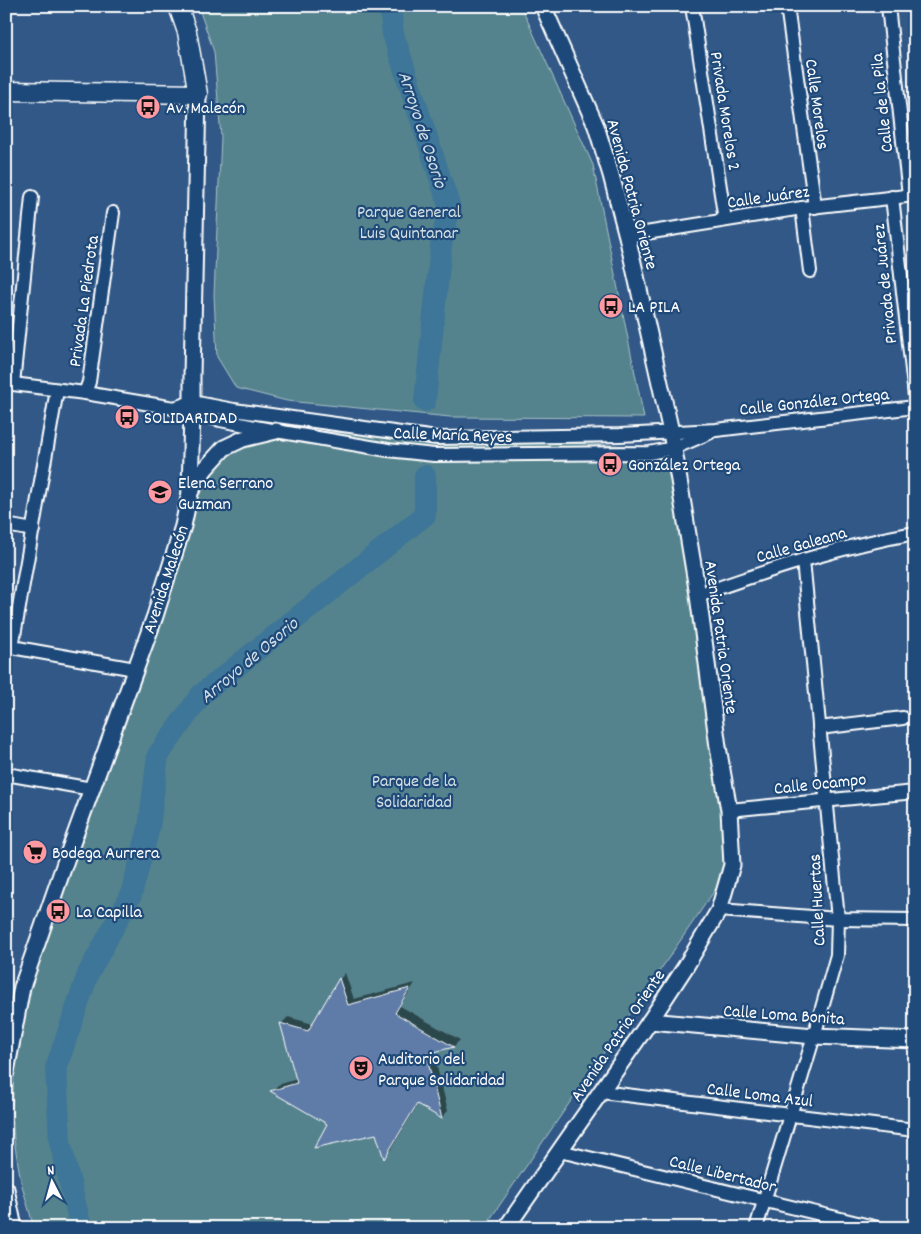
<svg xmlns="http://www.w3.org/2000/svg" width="921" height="1234" font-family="Dekko,sans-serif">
	<rect width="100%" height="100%" fill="#315887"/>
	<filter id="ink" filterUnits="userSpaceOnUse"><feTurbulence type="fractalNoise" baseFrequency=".02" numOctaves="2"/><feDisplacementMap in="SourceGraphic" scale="10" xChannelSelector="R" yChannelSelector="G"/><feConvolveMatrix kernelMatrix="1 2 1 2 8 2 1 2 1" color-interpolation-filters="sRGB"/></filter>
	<g filter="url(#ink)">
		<polygon fill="#436693" points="915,243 915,304 909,244"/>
		<g fill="#54838d" stroke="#aac1c6">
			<polygon points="198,6 521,6 593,165 644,418 450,417 287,401 236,388 217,357 214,295 221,137 214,52"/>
			<polygon points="266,429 674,448 732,865 484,1228 34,1228 21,1182 14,1140 12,1112 17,1013 190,493 224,448"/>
		</g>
		<polygon fill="#0007" points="345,973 354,999 415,983 400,1006 460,1040 454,1046 433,1051 448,1111 442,1117 418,1104 390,1151 385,1157 377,1132 328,1124 272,1091 278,1085 297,1079 282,1023 288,1017 313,1024 340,979"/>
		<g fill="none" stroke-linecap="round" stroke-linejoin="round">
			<g stroke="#3e7698" stroke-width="22">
				<polyline points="390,6 393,34 449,205 441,246 425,401"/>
				<polyline points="81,1228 60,1142 56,1068 88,974 131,895 149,828 158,755 202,694 425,515 425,476"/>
			</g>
		</g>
		<polygon fill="#5f7ca8" stroke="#fff" points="339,978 348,1005 410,988 395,1013 454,1047 426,1054 442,1119 417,1104 384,1159 376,1134 314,1148 327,1124 270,1091 297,1083 280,1023 308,1031"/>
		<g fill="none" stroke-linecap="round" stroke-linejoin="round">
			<defs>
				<g id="minor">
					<polyline points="692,6 725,220"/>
					<polyline points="787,6 815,207"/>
					<polyline points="888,6 909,195"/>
					<polyline points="892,197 915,396"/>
					<polyline points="802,208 810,271"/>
					<polyline points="627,236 802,208 915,195"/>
					<polyline points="6,381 13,384 85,393 174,408 220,420 276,431 388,450 434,455 649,453 674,448 709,433"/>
					<polyline points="13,384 32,197"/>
					<polyline points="85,393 89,382 113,213"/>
					<polyline points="174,408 192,402 234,410 437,438 620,435 716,430 915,407"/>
					<polyline points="6,525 33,530"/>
					<path d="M698,595C769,570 841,546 915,533"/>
					<polyline points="6,646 135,669"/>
					<polyline points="12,647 57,390"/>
					<polyline points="819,728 903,718"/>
					<polyline points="6,774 92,789"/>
					<polyline points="729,810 915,792"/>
					<polyline points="719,910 838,919 915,920"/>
					<polyline points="601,1092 915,1130"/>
					<polyline points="560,1151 878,1228"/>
					<polyline points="756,1228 814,1036 837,955 838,919 803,560"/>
				</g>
				<g id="tertiary">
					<polyline points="190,492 205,469 224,448 243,439 276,431"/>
					<polyline points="650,1021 814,1036 915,1040"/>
					<polyline points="6,1072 22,987 67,857 155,616 183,526 190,493 192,412 192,376 198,94"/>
					<polyline points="6,1189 14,1228"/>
					<polyline points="506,1228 650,1021 686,966 719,910 732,865 729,810 718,747 698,595 671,432 627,236 611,175 596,126 543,6"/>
				</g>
				<polyline id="secondary" points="6,91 198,94 187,32 178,6"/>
			</defs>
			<use href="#minor" stroke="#fff" stroke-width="16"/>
			<use href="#tertiary" stroke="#fff" stroke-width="19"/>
			<use href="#secondary" stroke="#fff" stroke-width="21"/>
			<use href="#minor" stroke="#1f4a7a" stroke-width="12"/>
			<use href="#tertiary" stroke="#1f4a7a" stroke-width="15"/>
			<use href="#secondary" stroke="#1f4a7a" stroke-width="18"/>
		</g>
	</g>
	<defs>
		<symbol id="bus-disc" viewBox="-11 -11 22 22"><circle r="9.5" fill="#ff9aa2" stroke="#1f4a7a"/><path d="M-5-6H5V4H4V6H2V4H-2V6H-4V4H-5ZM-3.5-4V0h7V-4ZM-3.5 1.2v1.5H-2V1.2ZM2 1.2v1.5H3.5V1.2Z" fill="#111"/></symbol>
		<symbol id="school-disc" viewBox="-11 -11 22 22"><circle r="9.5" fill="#ff9aa2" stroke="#1f4a7a"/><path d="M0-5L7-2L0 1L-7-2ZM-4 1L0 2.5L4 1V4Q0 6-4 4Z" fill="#111"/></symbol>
		<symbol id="supermarket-disc" viewBox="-11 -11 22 22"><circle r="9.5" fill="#ff9aa2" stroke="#1f4a7a"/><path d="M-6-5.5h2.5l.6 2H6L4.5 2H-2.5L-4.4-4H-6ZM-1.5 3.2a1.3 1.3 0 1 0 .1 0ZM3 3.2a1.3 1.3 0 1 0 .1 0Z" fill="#111"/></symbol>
		<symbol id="theatre-disc" viewBox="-11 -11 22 22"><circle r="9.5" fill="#ff9aa2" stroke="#1f4a7a"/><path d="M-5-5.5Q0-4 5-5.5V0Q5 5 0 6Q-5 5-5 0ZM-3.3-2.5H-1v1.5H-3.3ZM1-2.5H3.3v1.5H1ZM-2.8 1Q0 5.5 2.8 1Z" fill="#111"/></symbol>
	</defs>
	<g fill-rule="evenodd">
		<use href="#bus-disc" x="134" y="93" width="28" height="28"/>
		<use href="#bus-disc" x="597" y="292" width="28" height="28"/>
		<use href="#bus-disc" x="113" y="403" width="28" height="28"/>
		<use href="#bus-disc" x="596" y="450" width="28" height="28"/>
		<use href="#school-disc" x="146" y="478" width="28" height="28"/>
		<use href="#supermarket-disc" x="21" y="838" width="28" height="28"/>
		<use href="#bus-disc" x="44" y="897" width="28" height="28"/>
		<use href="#theatre-disc" x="347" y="1054" width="28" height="28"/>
	</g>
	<g text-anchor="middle" stroke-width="4.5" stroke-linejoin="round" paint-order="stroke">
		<g font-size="18" fill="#fff" stroke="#1f4a7a">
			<text transform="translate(881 103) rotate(-96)" y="6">Calle de la Pila</text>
			<text transform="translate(818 104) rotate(82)" y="6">Calle Morelos</text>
			<text transform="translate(726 111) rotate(81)" y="6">Privada Morelos 2</text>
			<text transform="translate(633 194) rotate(75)" y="6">Avenida Patria Oriente</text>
			<text transform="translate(768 196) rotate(-8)" y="6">Calle Juárez</text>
			<text transform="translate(884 284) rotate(-96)" y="6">Privada de Juárez</text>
			<text transform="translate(83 301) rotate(-82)" y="6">Privada La Piedrota</text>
			<text transform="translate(814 401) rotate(-6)" y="6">Calle González Ortega</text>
			<text transform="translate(453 434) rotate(2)" y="6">Calle María Reyes</text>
			<text transform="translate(801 544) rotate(-16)" y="6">Calle Galeana</text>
			<text transform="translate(165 579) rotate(-72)" y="6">Avenida Malecón</text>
			<text transform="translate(722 637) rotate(82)" y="6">Avenida Patria Oriente</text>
			<text transform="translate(820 783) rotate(-6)" y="6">Calle Ocampo</text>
			<text transform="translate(816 900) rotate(-93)" y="6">Calle Huertas</text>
			<text transform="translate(784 1014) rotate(4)" y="6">Calle Loma Bonita</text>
			<text transform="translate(617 1035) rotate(-56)" y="6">Avenida Patria Oriente</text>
			<text transform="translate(760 1094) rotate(7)" y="6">Calle Loma Azul</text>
			<text transform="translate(723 1173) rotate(14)" y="6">Calle Libertador</text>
		</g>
		<g font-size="18" fill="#fff" stroke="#1f4a7a" text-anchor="start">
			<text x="166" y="113">Av. Malecón</text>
			<text x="628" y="312">LA PILA</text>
			<text x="144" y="423">SOLIDARIDAD</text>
			<text x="628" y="470">González Ortega</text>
			<text x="178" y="488">Elena Serrano<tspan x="178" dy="21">Guzman</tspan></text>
			<text x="52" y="858">Bodega Aurrera</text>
			<text x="76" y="917">La Capilla</text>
			<text x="378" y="1064">Auditorio del<tspan x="378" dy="21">Parque Solidaridad</tspan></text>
		</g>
		<g font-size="18" fill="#d4e0e2" stroke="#1f4a7a">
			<text x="409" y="217">Parque General<tspan x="409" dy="21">Luis Quintanar</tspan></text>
			<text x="414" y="786">Parque de la<tspan x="414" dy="21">Solidaridad</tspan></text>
		</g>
		<g font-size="19" font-style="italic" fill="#cfdde5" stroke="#1f4a7a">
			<text transform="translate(424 129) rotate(72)" y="7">Arroyo de Osorio</text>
			<text transform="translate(248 659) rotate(-40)" y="7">Arroyo de Osorio</text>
		</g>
	</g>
	<rect width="921" height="1234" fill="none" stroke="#1f4a7a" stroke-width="25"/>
	<rect x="12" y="12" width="896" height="1209" fill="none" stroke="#fff" stroke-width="2" filter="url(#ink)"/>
	<g transform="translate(52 1182) rotate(354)" stroke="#1f4a7a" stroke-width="4" paint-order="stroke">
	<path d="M0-4L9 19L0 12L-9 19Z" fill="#ffffff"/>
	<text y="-8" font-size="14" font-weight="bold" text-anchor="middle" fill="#ffffff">N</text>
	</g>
</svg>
